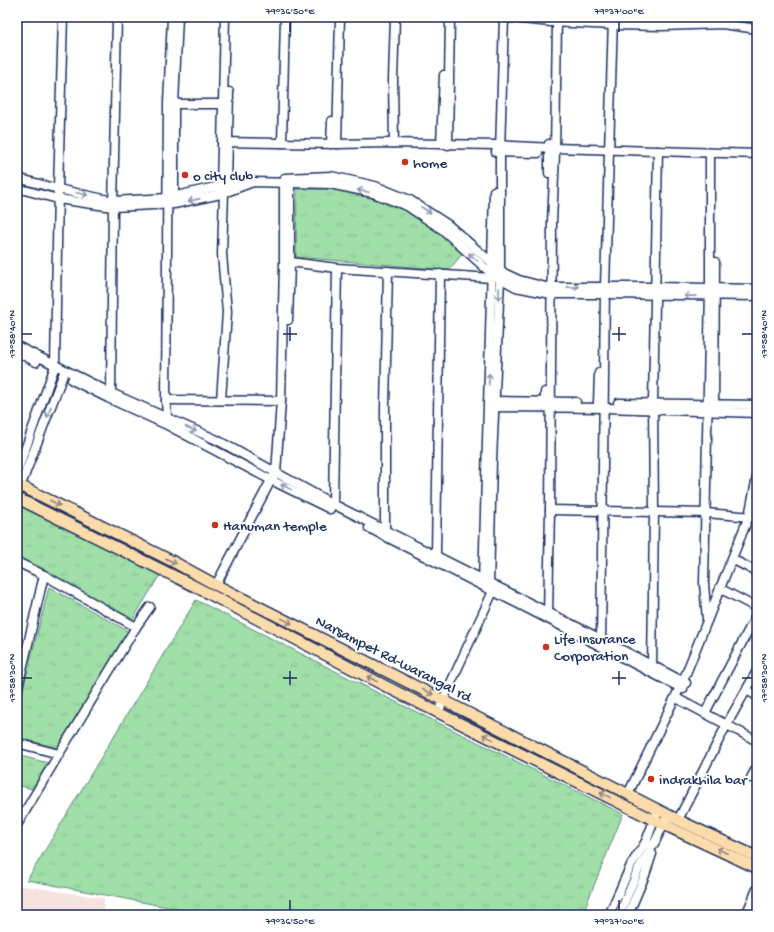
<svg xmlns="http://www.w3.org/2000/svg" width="774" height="932" font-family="'Gochi Hand',sans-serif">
	<defs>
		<pattern id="grass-tufts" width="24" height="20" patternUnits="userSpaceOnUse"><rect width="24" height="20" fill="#a0dfa7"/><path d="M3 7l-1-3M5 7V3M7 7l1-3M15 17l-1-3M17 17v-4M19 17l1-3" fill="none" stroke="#89c092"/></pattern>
	</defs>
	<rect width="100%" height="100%" fill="#fff"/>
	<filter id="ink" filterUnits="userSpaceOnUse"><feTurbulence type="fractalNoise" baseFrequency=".025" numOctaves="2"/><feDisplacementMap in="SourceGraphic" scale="8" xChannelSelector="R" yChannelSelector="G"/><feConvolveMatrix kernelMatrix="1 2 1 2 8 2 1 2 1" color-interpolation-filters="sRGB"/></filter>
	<g filter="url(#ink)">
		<polygon fill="#f4e4dd" points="17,885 104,898 104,915 17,915"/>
		<g fill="url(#grass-tufts)" stroke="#5e8782">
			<polygon points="297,189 344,189 407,210 438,231 463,253 449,270 296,257"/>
			<polygon points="17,505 160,575 133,619 17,559"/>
			<polygon points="49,587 128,631 57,748 17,737 17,713"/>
			<polygon points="196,600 384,696 623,814 582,915 209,915 27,880"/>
			<polygon points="17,755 48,763 32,789 17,785"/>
		</g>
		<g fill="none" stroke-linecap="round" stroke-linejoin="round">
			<defs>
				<g id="minor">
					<polyline points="500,17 551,22 613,25 662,26 722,24 757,29"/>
					<polyline points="608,17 699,20"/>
					<polyline points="170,104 223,104"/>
					<polyline points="222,142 337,144 389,143 495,145 554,148 757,154"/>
					<polyline points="282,143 285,17"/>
					<polyline points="394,143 393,80 395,17"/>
					<polyline points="331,144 332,121"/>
					<polyline points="337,144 340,17"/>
					<polyline points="441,144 444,75"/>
					<polyline points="448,145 450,17"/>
					<polyline points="496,152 538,153"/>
					<polyline points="549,173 549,144"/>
					<polyline points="17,178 58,189 113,201 168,198 245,180"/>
					<polyline points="285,178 331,176 375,186 410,200 447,224 504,273 519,280 546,287 656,287 757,289"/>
					<polyline points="227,184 229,92"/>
					<polyline points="17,188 58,199 113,207 174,204 221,194 253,182 330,184 373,193 407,206 443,230 492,274 516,287 551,294 602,294 757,296"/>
					<polyline points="221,189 225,17"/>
					<polyline points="174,200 174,104 178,17"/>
					<polyline points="290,262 337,268 492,278"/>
					<polyline points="288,320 290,265 290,183"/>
					<polyline points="17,346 111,393 217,440 333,504 601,639 686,683"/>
					<polyline points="17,352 36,362"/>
					<polyline points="72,380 108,398 165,424 271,480 330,509"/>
					<polyline points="111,393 113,207 117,17"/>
					<polyline points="166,400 281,401"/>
					<polyline points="221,400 227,312 222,254 224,192"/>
					<polyline points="490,401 576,402"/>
					<polyline points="598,403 599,373"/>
					<polyline points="618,403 757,405"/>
					<polyline points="490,407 605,408 757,413"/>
					<polyline points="545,407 545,392"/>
					<polyline points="714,410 715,262"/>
					<polyline points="167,417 166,400 168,104 172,17"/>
					<polyline points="17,472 55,366 58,189 63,17"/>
					<polyline points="17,495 63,375"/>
					<polyline points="333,504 337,268"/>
					<polyline points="550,510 706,513 752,517"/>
					<polyline points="369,528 548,619 683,689"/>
					<polyline points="385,530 385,407 388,271"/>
					<polyline points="436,556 440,274"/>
					<polyline points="732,559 757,572"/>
					<polyline points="17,562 44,575 136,627 150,607"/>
					<polyline points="483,584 494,191"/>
					<polyline points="216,585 271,480 276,473 281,401 284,263 284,183"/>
					<polyline points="720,587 723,590 757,608"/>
					<polyline points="489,588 492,460 500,279 500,152 504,17"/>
					<polyline points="548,616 550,510 552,222 555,153 557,22"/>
					<polyline points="707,620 704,584 710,289 710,153"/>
					<polyline points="601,643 605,287 613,17"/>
					<polyline points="652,669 654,512 653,403 658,151"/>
					<polyline points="747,690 757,696"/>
					<polyline points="17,691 44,575"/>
					<polyline points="676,696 678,699 757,741"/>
					<polyline points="439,712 443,700 495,587"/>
					<polyline points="705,713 757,614"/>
					<polyline points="17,743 59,754 136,627"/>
					<polyline points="751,778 757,767"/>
					<polyline points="628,794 683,681 749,516 757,477"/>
					<polyline points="678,820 727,724 757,671"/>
					<polyline points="17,825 59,754"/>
					<polyline points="645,844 658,810"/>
					<polyline points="609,915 631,865 647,840"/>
					<polyline points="619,915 639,868 655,842 666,819"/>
					<polyline points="628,915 645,875 652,854"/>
					<polyline points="746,915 757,889"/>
				</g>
				<g id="major">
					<polyline points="17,484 172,561 216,585 628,794 631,796 678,820 757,857"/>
					<polyline points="17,498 194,586 391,689 654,820 757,868"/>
				</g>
			</defs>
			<use href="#minor" stroke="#1b2f5e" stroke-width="11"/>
			<use href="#major" stroke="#1b2f5e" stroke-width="13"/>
			<use href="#minor" stroke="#fff" stroke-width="8"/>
			<use href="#major" stroke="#fddcac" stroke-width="10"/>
		</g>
		<defs><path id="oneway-shaft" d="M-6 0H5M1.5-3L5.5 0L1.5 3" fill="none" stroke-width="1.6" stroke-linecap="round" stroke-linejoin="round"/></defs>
		<g stroke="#8d97ae">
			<use href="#oneway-shaft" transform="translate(363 191) rotate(-168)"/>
			<use href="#oneway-shaft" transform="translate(82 194) rotate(12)"/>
			<use href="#oneway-shaft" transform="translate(194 200) rotate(167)"/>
			<use href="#oneway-shaft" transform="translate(426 210) rotate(33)"/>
			<use href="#oneway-shaft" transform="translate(473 257) rotate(-138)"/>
			<use href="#oneway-shaft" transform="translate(573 287) rotate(-1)"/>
			<use href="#oneway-shaft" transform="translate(499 294) rotate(92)"/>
			<use href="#oneway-shaft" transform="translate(690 296) rotate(-179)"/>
			<use href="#oneway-shaft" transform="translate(489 379) rotate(-88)"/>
			<use href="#oneway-shaft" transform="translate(49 412) rotate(111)"/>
			<use href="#oneway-shaft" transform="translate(191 429) rotate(25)"/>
			<use href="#oneway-shaft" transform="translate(286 487) rotate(-154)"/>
		</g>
		<g stroke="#8c8685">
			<use href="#oneway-shaft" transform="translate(55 503) rotate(27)"/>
			<use href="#oneway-shaft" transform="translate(171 561) rotate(27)"/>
			<use href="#oneway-shaft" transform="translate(287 621) rotate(27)"/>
			<use href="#oneway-shaft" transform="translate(372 679) rotate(-153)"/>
			<use href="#oneway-shaft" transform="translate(428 692) rotate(27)"/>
			<use href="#oneway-shaft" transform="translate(488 737) rotate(-154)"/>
			<use href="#oneway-shaft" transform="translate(605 795) rotate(-154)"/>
			<use href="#oneway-shaft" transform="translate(722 851) rotate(-155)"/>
		</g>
	</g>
	<path fill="none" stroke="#1b2f5e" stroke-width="1.5" d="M290,22V32M619,22V32M290,327V341M619,327V341M22,334H32M283,334H297M612,334H626M742,334H752M290,671V685M619,671V685M22,678H32M283,678H297M612,678H626M742,678H752M290,900V910M619,900V910"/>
	<g fill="#c8321e" stroke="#fff" stroke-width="1.5">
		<circle cx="405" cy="162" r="4"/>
		<circle cx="185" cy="175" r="4"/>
		<circle cx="215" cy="525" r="4"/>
		<circle cx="546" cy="647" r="4"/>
		<circle cx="651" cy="779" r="4"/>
	</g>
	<g text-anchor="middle" stroke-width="4" stroke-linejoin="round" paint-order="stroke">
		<g font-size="15" fill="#1b2f5e" stroke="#fff" text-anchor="start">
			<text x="413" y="167">home</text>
			<text x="193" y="180">o city club</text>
			<text x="223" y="530">Hanuman temple</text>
			<text x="554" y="643">Life Insurance<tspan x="554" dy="17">Corporation</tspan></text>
			<text x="659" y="784">indrakhila bar</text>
		</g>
		<g font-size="15" fill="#1b2f5e" stroke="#fff">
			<text transform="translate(394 658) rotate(27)" y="5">Narsampet Rd-warangal rd</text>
		</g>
	</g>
	<rect width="774" height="932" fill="none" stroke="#fff" stroke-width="44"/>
	<rect x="22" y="22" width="730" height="888" fill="none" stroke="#1b2f5e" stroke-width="1.5"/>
	<g font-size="10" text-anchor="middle" fill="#1b2f5e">
		<text x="290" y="14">79°36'50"E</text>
		<text x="619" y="14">79°37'00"E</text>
		<text transform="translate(11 334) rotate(-90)" y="4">17°58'40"N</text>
		<text transform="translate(763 334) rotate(-90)" y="4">17°58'40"N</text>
		<text transform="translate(11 678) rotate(-90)" y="4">17°58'30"N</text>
		<text transform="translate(763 678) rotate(-90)" y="4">17°58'30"N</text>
		<text x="290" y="924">79°36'50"E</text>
		<text x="619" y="924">79°37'00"E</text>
	</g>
</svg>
